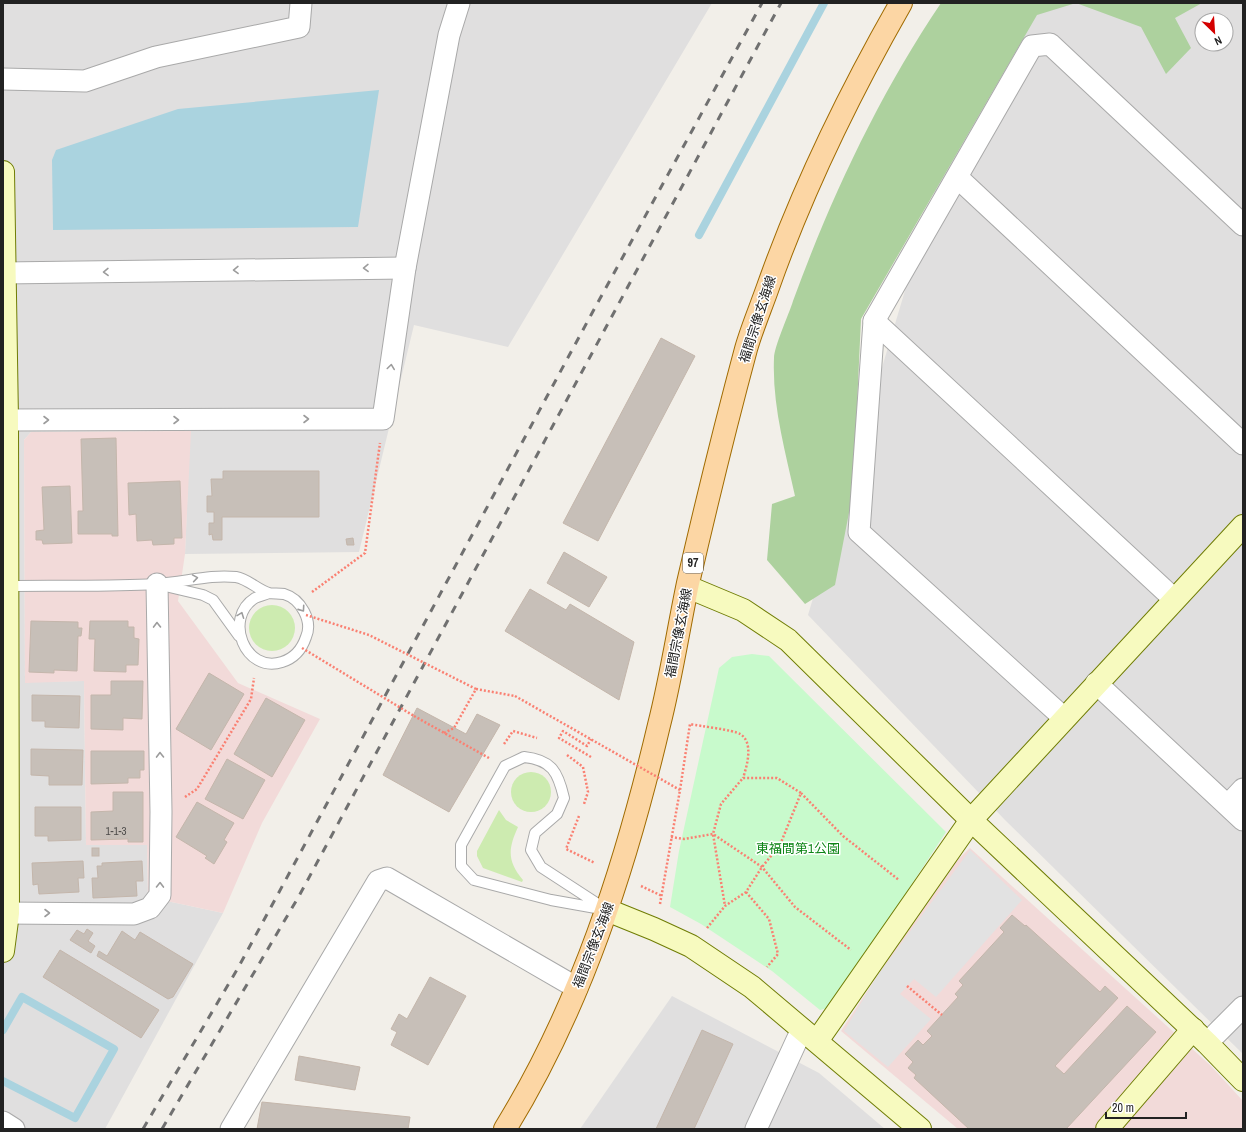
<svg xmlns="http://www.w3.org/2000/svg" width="1246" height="1132" font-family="'Archivo Narrow','Noto Sans JP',sans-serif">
	<rect width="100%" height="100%" fill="#f2efe9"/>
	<g fill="#e0dfdf" fill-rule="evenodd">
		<polygon points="3,3 712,3 508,347 414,325 359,552 185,554 190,431 31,432 24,440 25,682 84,681 86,845 147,845 148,897 223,913 105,1129 3,1129"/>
		<path d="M991,3H1243V1054L1005,820L808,615ZM1202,20H1226V44H1202Z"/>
		<polygon points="672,996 819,1073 885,1129 580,1129"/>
	</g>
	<g fill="#f2dad9">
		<polygon points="191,431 185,554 178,601 238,683 320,719 262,823 223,913 148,897 147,845 86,845 84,681 25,683 24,440 31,432"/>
		<polygon points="970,848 1210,1065 1243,1101 1243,1129 958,1129 841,1031 948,869"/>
	</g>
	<g fill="#cdebb0">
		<circle cx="272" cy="628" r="23"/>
		<circle cx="531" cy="792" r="20"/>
		<path d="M499,810L506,820L518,827C508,849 507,861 523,880L522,882L483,868L477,856V851Z"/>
	</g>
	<path fill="#add19e" d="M941,3H1202L1175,18L1191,48L1166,74L1141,27L1076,3L1037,15L861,319L853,492L835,585L805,604L767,560L772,504L795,496C785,450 772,405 774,358C774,347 789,314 793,301C831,197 879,95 941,3Z"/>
	<polygon fill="#c8facc" points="752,654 769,656 946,832 831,1007 820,1010 772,971 701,924 670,907 679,851 719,668 732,657"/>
	<polygon fill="#e2e2e2" points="970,850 1022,900 936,997 914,979 900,994 931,1019 888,1067 844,1031 878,975"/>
	<polygon fill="#aad3df" points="379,90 358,227 53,230 52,160 56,150 178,109"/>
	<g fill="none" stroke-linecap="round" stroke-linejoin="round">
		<g stroke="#aad3df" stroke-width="8">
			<polyline points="699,235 824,3"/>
			<polyline points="3,1030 22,997 114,1049 75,1118 3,1081"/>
		</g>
	</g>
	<g fill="#c7bfb8" stroke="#c4b6ab">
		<polygon points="661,338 695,356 598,541 563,523"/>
		<polygon points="116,438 118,536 112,536 112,534 78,534 78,511 83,511 81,439"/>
		<polygon points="223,471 319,471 319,517 222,517 222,540 213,540 212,534 209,535 209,523 214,523 214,512 207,512 207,496 212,496 211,479 223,479"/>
		<polygon points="180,481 182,538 174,538 174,544 153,545 152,540 137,541 136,514 129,515 128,483"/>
		<polygon points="70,486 72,543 43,544 42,540 36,540 36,531 44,530 42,487"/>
		<polygon points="353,538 354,545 347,545 346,539"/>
		<polygon points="564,552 607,577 589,607 547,583"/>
		<polygon points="530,589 566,610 570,604 634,642 619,700 505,631"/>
		<polygon points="31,621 78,622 78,628 82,628 81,636 78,636 77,671 54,670 54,673 29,672"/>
		<polygon points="90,621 128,621 128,627 134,627 134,638 139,639 138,665 126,665 126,672 94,671 95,639 89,639"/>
		<polygon points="209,673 244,694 211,750 176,729"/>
		<polygon points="111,681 143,681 142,719 123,718 123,730 91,729 91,695 111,695"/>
		<polygon points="32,695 80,696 79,728 45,727 45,721 32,721"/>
		<polygon points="266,698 305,720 272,777 234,754"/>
		<polygon points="417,708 466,734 477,714 500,725 449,812 383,775"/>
		<polygon points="31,749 83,750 82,785 49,785 49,776 31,775"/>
		<polygon points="91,751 144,751 144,770 140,770 140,778 128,778 128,783 91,784"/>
		<polygon points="227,759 265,780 243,819 205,799"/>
		<polygon points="113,792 143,792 143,842 128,842 128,839 91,840 91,812 113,811"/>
		<polygon points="197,802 234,823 224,840 227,842 214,864 205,858 207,856 176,837"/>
		<polygon points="35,807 81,807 81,840 48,841 48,836 35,836"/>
		<rect x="92" y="848" width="7" height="8"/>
		<polygon points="83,861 84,878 78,878 79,892 39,894 38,884 33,885 32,863"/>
		<polygon points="142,861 143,881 136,881 137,896 93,898 92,878 98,878 97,866 102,866 102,863"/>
		<polygon points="1012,915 1025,926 1026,925 1100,992 1105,986 1118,998 1055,1066 1064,1074 1127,1006 1156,1032 1066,1129 969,1129 914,1078 916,1075 908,1068 913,1062 905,1054 918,1040 923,1045 932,1036 927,1031 958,997 955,994 963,985 959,981 1004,932 1000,928"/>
		<polygon points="87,929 93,933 88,941 95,946 91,953 70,940 77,930 84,934"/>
		<polygon points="122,931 135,940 140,932 193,964 173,997 168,999 97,956 99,951 107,956"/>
		<polygon points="60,950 159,1010 141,1038 43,977"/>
		<polygon points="430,977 466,996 428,1065 391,1045 397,1032 391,1029 399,1014 407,1019"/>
		<polygon points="702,1030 733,1044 694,1129 656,1129"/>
		<polygon points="299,1056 360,1067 355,1090 295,1080"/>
		<polygon points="262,1102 410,1117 408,1129 257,1129"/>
	</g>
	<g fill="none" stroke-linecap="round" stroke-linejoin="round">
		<defs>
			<g id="lane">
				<path d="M7,586C57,585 106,587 155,584C183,583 208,574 236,577C248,579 258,590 269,593C273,594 279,593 284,594C301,599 313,621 306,637C302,649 295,658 282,662C245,674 223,618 255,598C259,596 265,595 269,593"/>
				<polyline points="165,586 203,595 213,600 239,636"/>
				<path d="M524,757C552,760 558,772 564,798L557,814L535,833L531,850L541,867L607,910L551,900L474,880L461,866V845L505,766Z"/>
			</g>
			<g id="street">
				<polyline points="3,79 85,81 156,57 299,27 301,3"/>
				<polyline points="958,178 1243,444"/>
				<polyline points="3,273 405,268"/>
				<polyline points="874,321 1174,599"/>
				<polyline points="3,420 383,419 405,268 449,35 459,3"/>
				<polyline points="1096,683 1243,820"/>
				<polyline points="1064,718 859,532 874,321 1032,46 1050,44 1243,225"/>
				<polyline points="1228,805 1243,789"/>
				<polyline points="3,913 134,914 150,908 160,895 161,812 157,584"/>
				<polyline points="1207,1043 1243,1007"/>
				<polyline points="3,1122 14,1129"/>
				<polyline points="231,1129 378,881 387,878 577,988"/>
				<polyline points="756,1129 802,1029"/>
			</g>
			<g id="secondary">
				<polyline points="3,172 7,420 8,913 3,951"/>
				<polyline points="688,587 743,610 788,640 971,820 1207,1043 1243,1080"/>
				<polyline points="607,910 654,929 691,946 752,987 920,1129"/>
				<polyline points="817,1041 971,820 1243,526"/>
				<polyline points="1107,1129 1193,1029"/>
			</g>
			<path id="primary" d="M505,1129C581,1006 626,865 659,725C671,678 678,631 688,583C706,505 725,427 746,349C752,328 761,307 768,287C803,188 849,94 901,3"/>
		</defs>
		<use href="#lane" stroke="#a9a9a9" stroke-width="12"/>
		<use href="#street" stroke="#a9a9a9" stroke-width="23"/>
		<use href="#secondary" stroke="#707d05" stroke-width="24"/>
		<use href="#primary" stroke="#a06b00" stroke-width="24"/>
		<g stroke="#fa8072" stroke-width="2.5" stroke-dasharray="2 2" stroke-linecap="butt">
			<polyline points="312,592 365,553 380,443"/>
			<polyline points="476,689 515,696"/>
			<polyline points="414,716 489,758"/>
			<polyline points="444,733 454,728"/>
			<polyline points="504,744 513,731 537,738"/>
			<polyline points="567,755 583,767 588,792 584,804"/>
			<polyline points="591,757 559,738 563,731 587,746 591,739"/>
			<polyline points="801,793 843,836 899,880"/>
			<polyline points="185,797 197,789 251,699 254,678"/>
			<polyline points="579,816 566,849 595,863"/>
			<polyline points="671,837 684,839 713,834 762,867 795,907 851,950"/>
			<polyline points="641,886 662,896"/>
			<polyline points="746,892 769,919 778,954 767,967"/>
			<path d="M660,904L680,790L690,724C699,726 734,730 740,734C754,742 747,766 743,778"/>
			<polyline points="707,928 725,906 746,892 762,867 780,845 801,793 777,778 743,778 721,804 713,834 725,906"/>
			<polyline points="907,986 942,1015"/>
		</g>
		<use href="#lane" stroke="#fff" stroke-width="10"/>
		<use href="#street" stroke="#fff" stroke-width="21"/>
		<use href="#secondary" stroke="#f7fabf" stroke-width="22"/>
		<use href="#primary" stroke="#fcd6a4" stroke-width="22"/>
		<g stroke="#707070" stroke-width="3" stroke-dasharray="8 8" stroke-linecap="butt">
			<polyline points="143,1129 238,968 591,315 762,3"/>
			<polyline points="162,1129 299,896 781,3"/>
		</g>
		<g stroke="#fa8072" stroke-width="2.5" stroke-dasharray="2 2" stroke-linecap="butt">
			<polyline points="306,615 369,635 476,689 454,728"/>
			<polyline points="302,648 414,716"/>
			<polyline points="515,696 680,790"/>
		</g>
	</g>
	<defs><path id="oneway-chevron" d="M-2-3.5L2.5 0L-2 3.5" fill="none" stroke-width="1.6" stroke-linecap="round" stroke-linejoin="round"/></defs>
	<g stroke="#9c9c9c">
		<use href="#oneway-chevron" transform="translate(366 268) rotate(179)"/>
		<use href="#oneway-chevron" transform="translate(236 270) rotate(179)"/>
		<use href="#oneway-chevron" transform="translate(106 272) rotate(179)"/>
		<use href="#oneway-chevron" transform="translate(391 367) rotate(-82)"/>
		<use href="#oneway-chevron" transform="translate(306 419)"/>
		<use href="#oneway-chevron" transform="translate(46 420)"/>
		<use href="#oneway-chevron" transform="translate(176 420)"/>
		<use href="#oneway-chevron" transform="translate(195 578) rotate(-9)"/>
		<use href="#oneway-chevron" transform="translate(302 609) rotate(55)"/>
		<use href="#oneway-chevron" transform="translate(241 615) rotate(-69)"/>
		<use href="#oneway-chevron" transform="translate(157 625) rotate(-91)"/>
		<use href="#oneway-chevron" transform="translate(160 755) rotate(-91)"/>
		<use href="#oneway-chevron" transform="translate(160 885) rotate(-89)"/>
		<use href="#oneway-chevron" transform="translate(47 913)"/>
	</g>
	<g text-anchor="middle" stroke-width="3" stroke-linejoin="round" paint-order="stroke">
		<g font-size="11" fill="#4b4948">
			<text x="116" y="835">1-1-3</text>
		</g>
		<rect fill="#fff" stroke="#646464" stroke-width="1" x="683" y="553" width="20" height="20" rx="3"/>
		<g font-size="12" font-weight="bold" fill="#222">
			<text x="693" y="567">97</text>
		</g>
		<g font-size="13" fill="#222" stroke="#fff">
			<text transform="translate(757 319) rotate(-72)" y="5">福間宗像玄海線</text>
			<text transform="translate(678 633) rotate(-79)" y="5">福間宗像玄海線</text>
			<text transform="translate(593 945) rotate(-69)" y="5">福間宗像玄海線</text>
		</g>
		<g font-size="13" fill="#0c8416" stroke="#fff">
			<text x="798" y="853">東福間第1公園</text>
		</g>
	</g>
	<rect width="1246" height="1132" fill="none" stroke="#222222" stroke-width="8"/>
	<g transform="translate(1214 32) rotate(155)"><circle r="19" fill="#ffffff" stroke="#a7a7a7"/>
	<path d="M0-3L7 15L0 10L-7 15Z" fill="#d40000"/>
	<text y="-6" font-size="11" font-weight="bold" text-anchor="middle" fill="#222222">N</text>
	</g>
	<path d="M1106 1112v6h80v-6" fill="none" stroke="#222222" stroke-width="2"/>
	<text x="1112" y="1112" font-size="12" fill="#222222" stroke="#ffffff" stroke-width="3" paint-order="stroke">20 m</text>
</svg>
